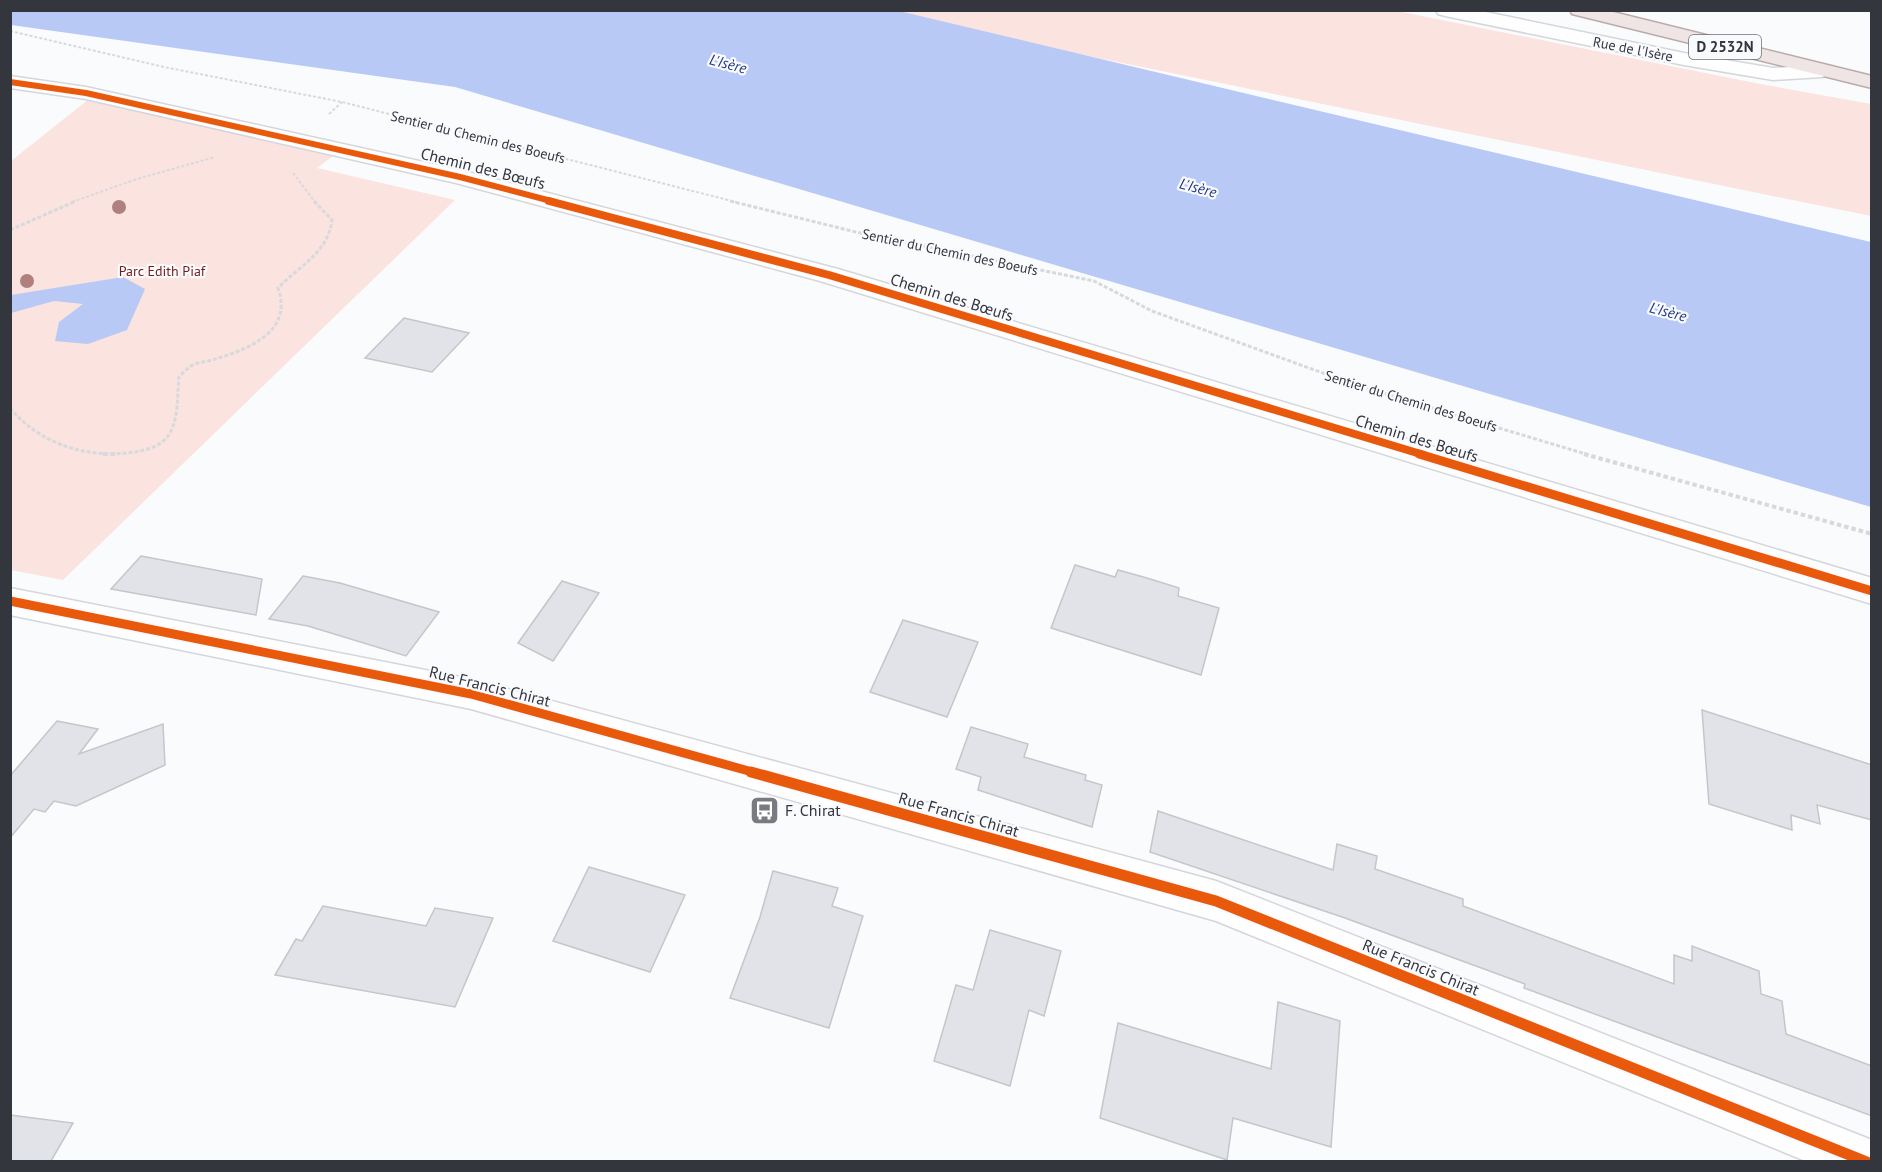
<svg xmlns="http://www.w3.org/2000/svg" width="1882" height="1172" font-family="'PT Sans',sans-serif">
	<rect width="100%" height="100%" fill="#fafbfd"/>
	<g fill="#fbe3df">
		<polygon points="868,11 1397,11 1760,84 1871,104 1871,216"/>
		<polygon points="89,99 336,154 317,168 455,200 63,580 11,570 11,161"/>
	</g>
	<g fill="#b8c9f5">
		<polygon points="11,10 899,11 1871,242 1871,507 455,87 11,25"/>
		<polygon points="123,277 145,289 127,330 88,344 55,341 59,322 83,304 54,301 11,313 11,295"/>
	</g>
	<g fill="#e2e3e8" stroke="#c4c6ca" stroke-width="1.5">
		<polygon points="404,318 469,333 432,372 365,358"/>
		<polygon points="141,556 262,579 256,615 111,589"/>
		<polygon points="1075,565 1115,577 1118,570 1147,578 1179,588 1178,596 1219,608 1201,675 1051,628"/>
		<polygon points="303,576 340,583 439,612 406,656 308,626 269,619"/>
		<polygon points="562,581 599,593 553,661 518,643"/>
		<polygon points="903,620 978,642 947,717 870,692"/>
		<polygon points="1702,710 1872,765 1872,820 1817,805 1820,824 1791,815 1792,830 1709,804"/>
		<polygon points="57,721 98,729 79,754 163,724 165,765 76,806 54,801 45,812 34,809 10,838 10,776"/>
		<polygon points="971,727 1028,744 1024,757 1086,775 1085,780 1102,785 1092,827 978,790 981,777 956,769"/>
		<polygon points="1158,811 1333,870 1337,844 1377,856 1375,869 1463,899 1463,906 1674,984 1674,955 1692,961 1692,946 1759,971 1761,994 1782,1001 1786,1034 1872,1066 1872,1116 1524,988 1525,984 1345,918 1150,852"/>
		<polygon points="589,867 685,895 650,972 553,941"/>
		<polygon points="773,871 838,888 832,906 863,916 829,1028 730,998 760,917"/>
		<polygon points="323,906 426,926 435,908 493,918 455,1007 275,975 296,939 302,941"/>
		<polygon points="990,930 1061,951 1044,1016 1029,1010 1010,1086 934,1061 956,985 973,990"/>
		<polygon points="1278,1002 1340,1021 1331,1147 1233,1118 1227,1160 1100,1118 1118,1023 1271,1069"/>
		<polygon points="10,1115 73,1123 51,1161 10,1161"/>
	</g>
	<g fill="none" stroke-linecap="round" stroke-linejoin="round">
		<defs>
			<g id="minor">
				<polygon points="1436,10 1476,10 1684,53 1773,68 1822,65 1829,67 1832,71 1829,75 1822,77 1773,80 1684,65 1445,16 1438,14"/>
				<polygon points="10,76 86,87 460,170 838,269 1872,578 1872,604 820,281 456,183 86,99 10,88"/>
				<polygon points="10,588 471,679 1216,881 1872,1140 1872,1162 1808,1162 1216,921 471,709 10,615"/>
			</g>
			<polygon id="major" points="1570,10 1605,10 1872,76 1872,88 1572,14"/>
		</defs>
		<use href="#minor" stroke="#d5d6db" stroke-width="3"/>
		<use href="#major" stroke="#baabaa" stroke-width="3"/>
		<g stroke="#d8d9dc" stroke-width="2" stroke-dasharray="3 2" stroke-linecap="butt">
			<polyline points="10,31 164,67 342,102 736,202"/>
			<polyline points="329,114 342,102"/>
			<polyline points="293,173 315,202"/>
			<polyline points="72,202 137,179 215,157"/>
		</g>
		<g stroke="#d8d9dc" stroke-width="3" stroke-dasharray="4 2" stroke-linecap="butt">
			<polyline points="730,201 856,232 1094,281 1152,311 1356,385 1589,455"/>
			<polyline points="10,230 76,201"/>
			<path d="M10,408C41,445 88,459 135,452C147,450 161,446 168,436C179,420 177,396 179,377C183,373 188,367 193,365C199,362 206,362 212,360C246,350 294,333 278,288C299,266 328,253 332,220L314,201"/>
		</g>
		<g stroke="#d8d9dc" stroke-width="4" stroke-dasharray="4.5 3" stroke-linecap="butt">
			<polyline points="103,454 118,454"/>
			<polyline points="1584,454 1872,534"/>
		</g>
		<use href="#minor" fill="#fefeff" fill-rule="evenodd"/>
		<use href="#major" fill="#eee5e4" fill-rule="evenodd"/>
		<defs>
			<polyline id="cycleway-far3" points="10,82 86,93 460,177 555,202"/>
			<polyline id="cycleway-far2" points="549,201 829,275 1424,455"/>
			<g id="cycleway-far1">
				<polyline points="1419,454 1872,591"/>
				<polyline points="10,601 471,694 756,773"/>
			</g>
			<polyline id="cycleway" points="751,772 1216,901 1867,1162"/>
		</defs>
		<use href="#cycleway-far3" stroke="#f9fafe" stroke-width="8"/>
		<use href="#cycleway-far2" stroke="#f9fafe" stroke-width="10"/>
		<use href="#cycleway-far1" stroke="#f9fafe" stroke-width="13"/>
		<use href="#cycleway" stroke="#f9fafe" stroke-width="15"/>
		<use href="#cycleway-far3" stroke="#e8590c" stroke-width="6"/>
		<use href="#cycleway-far2" stroke="#e8590c" stroke-width="8"/>
		<use href="#cycleway-far1" stroke="#e8590c" stroke-width="9"/>
		<use href="#cycleway" stroke="#e8590c" stroke-width="11"/>
	</g>
	<g fill="#af807c">
		<circle cx="119" cy="207" r="7"/>
		<circle cx="27" cy="281" r="7"/>
	</g>
	<defs>
		<symbol id="bus-square" viewBox="-11 -11 22 22"><rect x="-9" y="-9" width="18" height="18" rx="4" fill="#797b80" stroke="#f9fafe"/><path d="M-5-6H5V4H4V6H2V4H-2V6H-4V4H-5ZM-3.5-4V0h7V-4ZM-3.5 1.2v1.5H-2V1.2ZM2 1.2v1.5H3.5V1.2Z" fill="#fff"/></symbol>
	</defs>
	<g fill-rule="evenodd">
		<use href="#bus-square" x="748" y="794" width="33" height="33"/>
	</g>
	<g text-anchor="middle" stroke-width="4.5" stroke-linejoin="round" paint-order="stroke">
		<g font-size="14" fill="#34363d" stroke="#f9fafe">
			<text transform="translate(1633 49) rotate(11)" y="5">Rue de l'Isère</text>
			<text transform="translate(478 137) rotate(14)" y="5">Sentier du Chemin des Boeufs</text>
			<text transform="translate(950 252) rotate(12)" y="5">Sentier du Chemin des Boeufs</text>
			<text transform="translate(1411 401) rotate(17)" y="5">Sentier du Chemin des Boeufs</text>
		</g>
		<g font-size="14" fill="#721c13" stroke="#f9fafe">
			<text x="162" y="276">Parc Edith Piaf</text>
		</g>
		<rect fill="#f9fafe" stroke="#6f7177" stroke-width="1.5" x="1689" y="35" width="72" height="24" rx="4.5"/>
		<g font-size="15" font-weight="bold" fill="#34363d">
			<text x="1725" y="52">D 2532N</text>
		</g>
		<g font-size="15" font-style="italic" fill="#24387e" stroke="#f9fafe">
			<text transform="translate(728 64) rotate(15)" y="5">L'Isère</text>
			<text transform="translate(1198 188) rotate(15)" y="5">L'Isère</text>
			<text transform="translate(1668 312) rotate(15)" y="5">L'Isère</text>
		</g>
		<g font-size="16" fill="#34363d" stroke="#f9fafe">
			<text transform="translate(483 168) rotate(14)" y="6">Chemin des Bœufs</text>
			<text transform="translate(952 297) rotate(17)" y="6">Chemin des Bœufs</text>
			<text transform="translate(1417 438) rotate(17)" y="6">Chemin des Bœufs</text>
			<text transform="translate(490 686) rotate(14)" y="6">Rue Francis Chirat</text>
			<text transform="translate(959 814) rotate(16)" y="6">Rue Francis Chirat</text>
			<text transform="translate(1421 967) rotate(22)" y="6">Rue Francis Chirat</text>
		</g>
		<g font-size="16" fill="#34363d" stroke="#f9fafe" text-anchor="start">
			<text x="785" y="816">F. Chirat</text>
		</g>
	</g>
	<rect width="1882" height="1172" fill="none" stroke="#34363d" stroke-width="24"/>
</svg>
